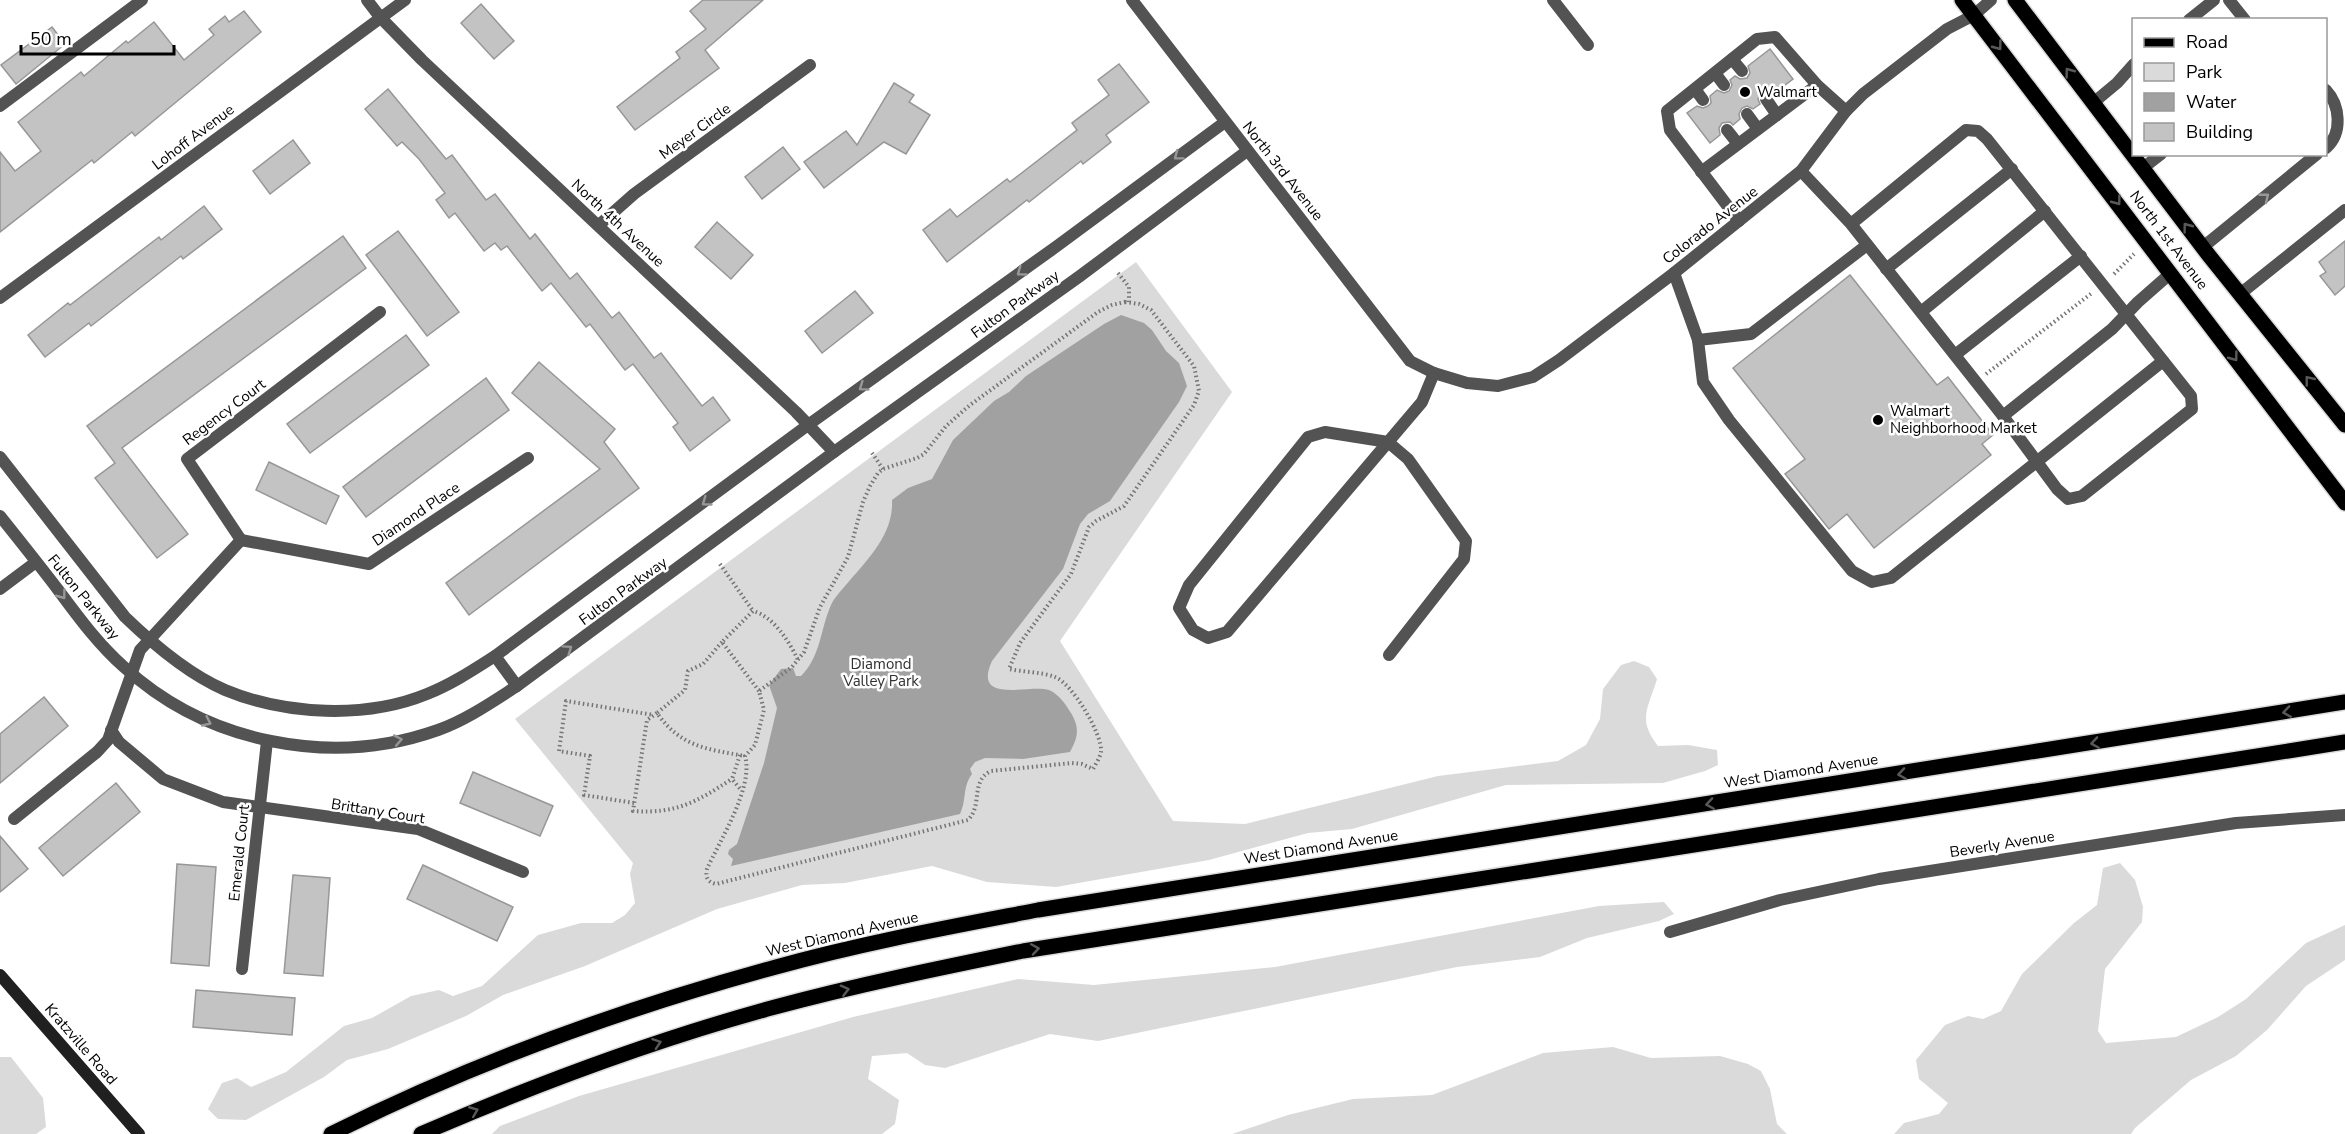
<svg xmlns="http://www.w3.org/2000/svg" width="2345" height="1134" font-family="'Nunito Sans',sans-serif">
	<rect width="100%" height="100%" fill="#fff"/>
	<g fill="#dadada">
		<path d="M1136,262L1232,392L1060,641L1173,821L1245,824L1438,776L1558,761L1586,745L1600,719L1603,689L1621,665L1634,661L1649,667L1657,679C1648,709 1637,719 1658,746L1688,745L1717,750L1718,765L1705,771L1663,783L1506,785L1352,829L1308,833L1209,860L1056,887L987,882L932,866L845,883L802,885L717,909L585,966L503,995L466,1016L388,1049L347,1060L324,1077L246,1120L218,1119L208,1109L222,1083L237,1078L251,1087L286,1072L344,1026L372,1018L411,996L439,990L453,996L482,986L538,935L581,923H612L625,915L635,903L630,874L633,863L515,719Z"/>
		<polygon points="2120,863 2135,880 2143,907 2142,922 2105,969 2098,1031 2106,1043 2176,1037 2218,1017 2246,999 2306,943 2345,925 2345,960 2306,986 2267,1030 2236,1056 2191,1080 2135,1128 2131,1134 1894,1134 1904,1123 1939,1114 1948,1103 1919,1079 1916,1060 1945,1025 1968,1016 1983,1019 2001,1011 2022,974 2074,923 2097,905 2103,868"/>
		<polygon points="1664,902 1674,914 1659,921 1587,938 1540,957 1457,967 1098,1041 1050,1034 945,1068 925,1065 907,1053 872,1056 868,1079 899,1100 895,1124 882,1134 492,1134 500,1126 579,1096 853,1017 1018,979 1094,985 1275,967 1599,906"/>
		<polygon points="1613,1047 1651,1058 1720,1056 1748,1064 1761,1071 1770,1089 1777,1124 1787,1134 1232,1134 1288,1115 1353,1099 1432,1095 1543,1053"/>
		<polygon points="0,1057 11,1057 43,1098 46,1127 36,1134 0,1134"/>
	</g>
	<path fill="#a1a1a1" d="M1121,315L1144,323L1152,330L1166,351L1179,363L1187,386L1179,402L1110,501L1088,514L1080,524L1063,569L992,661C972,705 1029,684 1049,690C1059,694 1066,705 1071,713C1080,728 1078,737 1070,752L1023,759L985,758L975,762L970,769L972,774C962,788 967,799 960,814L731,866L733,859L728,854L729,850L737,844L764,763L777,708L769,685L781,669L793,668L796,676H801C821,656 820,630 831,605C834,598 840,592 845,586C866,561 894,535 892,500L908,488L932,479L953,440L994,401L1009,392L1026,376L1104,324Z"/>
	<g fill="#c3c3c3" stroke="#979797" stroke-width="1.5">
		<polygon points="703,0 763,0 705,50 719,68 635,130 617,107 680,58 676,52 706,29 690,11"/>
		<polygon points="481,4 514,41 494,59 461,23"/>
		<polygon points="244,11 261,32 135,136 132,132 94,163 92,160 0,232 0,152 15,171 41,151 18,122 81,72 84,76 126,41 128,43 154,22 184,60 214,35 209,29 225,16 229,22"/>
		<polygon points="52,27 65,44 16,84 1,65"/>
		<polygon points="1770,49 1793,79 1773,94 1766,91 1761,93 1758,99 1760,104 1753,109 1747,106 1742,108 1739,114 1740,119 1733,125 1730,122 1722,123 1719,128 1720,135 1710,143 1687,113 1697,106 1703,108 1708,106 1711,103 1710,96 1717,90 1724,93 1729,91 1732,85 1730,80 1735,76 1740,79 1747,78 1750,73 1748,66"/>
		<polygon points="1119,64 1149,102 1106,135 1111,142 1083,164 1081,161 1029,202 1027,200 947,262 923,230 950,209 957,217 1007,179 1010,182 1077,130 1072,123 1109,95 1098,80"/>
		<polygon points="894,83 914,95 909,102 930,115 906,154 884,142 824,188 804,162 846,131 857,145"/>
		<polygon points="388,89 446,159 452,155 486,200 495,194 530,239 535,234 570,279 577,273 612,318 619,312 654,358 661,353 702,406 713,397 730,420 690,451 673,427 678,423 633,364 625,370 590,324 586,327 551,283 542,291 507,246 501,250 495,243 484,251 455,213 449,218 436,200 445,193 419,159 402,142 397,146 365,109"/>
		<polygon points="293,140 310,163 270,194 253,171"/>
		<polygon points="783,147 800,169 762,199 745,177"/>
		<polygon points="204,206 222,229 183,259 181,256 91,326 89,323 45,357 28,335 68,303 70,305 159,237 161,240"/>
		<polygon points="717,222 753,255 731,279 695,247"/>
		<polygon points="398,231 459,312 427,336 366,255"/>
		<polygon points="343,236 366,268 122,448 188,534 157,558 95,478 115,463 87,426"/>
		<polygon points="2345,241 2345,286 2335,295 2320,276 2326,272 2319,262"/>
		<polygon points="1850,275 1937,385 1948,377 1993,435 1982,444 1991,455 1874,548 1847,514 1829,529 1785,474 1805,459 1733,368"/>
		<polygon points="855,291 873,313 822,353 805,331"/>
		<polygon points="406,335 429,365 310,453 287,424"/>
		<polygon points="539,362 615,429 604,442 639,488 469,615 446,583 600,469 512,393"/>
		<polygon points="486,378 509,410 366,517 343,487"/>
		<polygon points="269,462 339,496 326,524 256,490"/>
		<polygon points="44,697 68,726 0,783 0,734"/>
		<polygon points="473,772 553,806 540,836 460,803"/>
		<polygon points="116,783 140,812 63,876 39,848"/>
		<polygon points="0,836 28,869 0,892"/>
		<polygon points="177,864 216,867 209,966 171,963"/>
		<polygon points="423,865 513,907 497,941 407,899"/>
		<polygon points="293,875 330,878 323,976 284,973"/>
		<polygon points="196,990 295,998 292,1035 193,1027"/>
	</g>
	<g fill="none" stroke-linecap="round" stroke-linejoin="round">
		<defs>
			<g id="primary">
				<polyline points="1962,0 2345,503"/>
				<polyline points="2015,0 2207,253 2345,425"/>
				<path d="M331,1134C471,1064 625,1008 776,967C862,943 950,927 1038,910L2345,702"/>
				<path d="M421,1134C536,1084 654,1040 775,1007C857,985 940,968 1023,951L2345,742"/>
			</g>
		</defs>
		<use href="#primary" stroke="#dbdbdb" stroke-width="18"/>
		<g stroke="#757575" stroke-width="4" stroke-dasharray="1.5 3" stroke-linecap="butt">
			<polyline points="1118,273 1129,287 1129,302"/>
			<polyline points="2114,274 2134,254"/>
			<path d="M1125,302L1139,304L1151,310L1194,366L1199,391L1194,405L1124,506L1096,521L1089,527L1071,574L1020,643L1009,669C1023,672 1042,672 1055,677C1072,683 1103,735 1101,752C1100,757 1096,764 1093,769L1082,764L1072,763L991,771C970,781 983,805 968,820L716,884C708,882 705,878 707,869C720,840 754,787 745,756L755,745L764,710L759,691L792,667L804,652L820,607L848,557L863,502L870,486L878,473L883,469L917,458L924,454L946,426L970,405L1098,312L1112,305Z"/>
			<polyline points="1986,374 2092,293"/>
			<polyline points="872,453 883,469"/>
			<polyline points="720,564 753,611"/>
			<path d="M722,642L703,664L688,671L685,690L657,713C681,747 706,749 745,756"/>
			<path d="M759,691L722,642L753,611C773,616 789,641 798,660"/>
			<path d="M657,713L647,720L633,811C677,814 696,802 732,779"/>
			<polyline points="740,755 732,779 741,790"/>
			<polyline points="634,803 584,795 590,756 559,751 566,701 654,715"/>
		</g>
		<g stroke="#535353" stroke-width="12">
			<polyline points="2229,0 2245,20"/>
			<polyline points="2189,20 2214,0"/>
			<polyline points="1732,59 1742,71"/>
			<polyline points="1715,73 1724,85"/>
			<polyline points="1695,89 1703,100"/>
			<path d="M2326,90C2340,105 2343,133 2326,148"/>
			<polyline points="1766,99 1777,115"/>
			<polyline points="2093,103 2117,83 2134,64"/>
			<polyline points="0,106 142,0"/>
			<polyline points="1747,114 1758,129"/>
			<polyline points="1727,130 1738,144"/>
			<polyline points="2143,168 2161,154"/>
			<polyline points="1801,171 1851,224 2003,416 2057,489 2068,499 2082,496 2192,409 2191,396 1987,139 1978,131 1966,130 1851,224"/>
			<polyline points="1701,172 1817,85"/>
			<polyline points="1739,221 1670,130 1667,111 1757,39 1775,37 1817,85 1846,111"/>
			<polyline points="2203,247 2317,154"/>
			<polyline points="1886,269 2012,169"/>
			<polyline points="1674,273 1698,340 1703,382 1729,420 1852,571 1872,582 1891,578 2163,361"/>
			<polyline points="2240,294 2345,210"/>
			<polyline points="1921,312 2045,211"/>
			<polyline points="1698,340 1751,334 1867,245"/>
			<polyline points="1955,355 2081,256"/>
			<polyline points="2003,416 2112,329 2138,302 2171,273"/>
			<polyline points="0,589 36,562"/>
			<polyline points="1389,655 1464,559 1466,541 1408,459 1388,442 1325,432 1308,437 1189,585 1179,608 1193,630 1208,638 1227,632 1422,402 1434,373"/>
			<polyline points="495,656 517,686"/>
		</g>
		<g stroke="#535353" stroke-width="12">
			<polyline points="367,0 380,17 422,60 796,412 834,452"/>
			<polyline points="1132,0 1410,361 1434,373 1467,383 1498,386 1533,377 1559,360 1674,273 1801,171 1846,111 1863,94 1947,29 1974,15 1991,0"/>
			<polyline points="1553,0 1588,45"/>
			<polyline points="599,225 634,194 810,65"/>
			<polyline points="0,298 405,0"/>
			<path d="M0,457L125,617C154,645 188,674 225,690C285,715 366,719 427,694C452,684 473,670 495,656L808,425L1057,246L1225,122"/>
			<path d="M0,516C20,541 40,566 59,591C79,618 99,645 124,667C207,743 331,768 438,730C466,720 492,702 517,686L834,452L1080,276L1247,151"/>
			<polyline points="241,540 187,459 380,312"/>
			<polyline points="241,540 369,564 528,458"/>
			<polyline points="111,730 119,742 163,779 223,802 418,829 523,872"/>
			<polyline points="14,819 97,752 108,740 140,650 241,540"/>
			<polyline points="1670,932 1780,900 1879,879 2236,823 2345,815"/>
			<polyline points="242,969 267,741"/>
		</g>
		<polyline stroke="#202020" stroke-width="12" points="0,975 139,1134"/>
		<use href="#primary" stroke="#000" stroke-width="15"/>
	</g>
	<defs><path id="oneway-chevron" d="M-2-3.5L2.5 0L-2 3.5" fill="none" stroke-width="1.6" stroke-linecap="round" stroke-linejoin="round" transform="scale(1.5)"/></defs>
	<g stroke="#595959">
		<use href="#oneway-chevron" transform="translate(1998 46) rotate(53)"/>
		<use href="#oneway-chevron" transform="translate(2069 72) rotate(-127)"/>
		<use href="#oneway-chevron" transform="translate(2117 201) rotate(53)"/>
		<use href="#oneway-chevron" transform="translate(2187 227) rotate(-127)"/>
		<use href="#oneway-chevron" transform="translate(2234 357) rotate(53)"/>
		<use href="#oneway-chevron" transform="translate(2309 380) rotate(-129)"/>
		<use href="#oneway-chevron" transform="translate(2287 712) rotate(171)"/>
		<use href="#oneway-chevron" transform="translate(2095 743) rotate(171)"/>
		<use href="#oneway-chevron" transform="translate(1902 774) rotate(171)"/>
		<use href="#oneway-chevron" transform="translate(1710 804) rotate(171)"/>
		<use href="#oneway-chevron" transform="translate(1035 949) rotate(-9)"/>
		<use href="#oneway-chevron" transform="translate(845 990) rotate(-14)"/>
		<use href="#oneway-chevron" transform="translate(657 1043) rotate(-19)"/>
		<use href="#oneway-chevron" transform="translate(474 1111) rotate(-22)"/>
	</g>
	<g stroke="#989898">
		<use href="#oneway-chevron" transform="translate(1178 156) rotate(143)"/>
		<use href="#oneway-chevron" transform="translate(2265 197) rotate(-39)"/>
		<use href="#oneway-chevron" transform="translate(1021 272) rotate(144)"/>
		<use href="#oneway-chevron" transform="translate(863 387) rotate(145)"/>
		<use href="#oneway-chevron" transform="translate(706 502) rotate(144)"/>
		<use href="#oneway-chevron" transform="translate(62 595) rotate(53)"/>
		<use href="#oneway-chevron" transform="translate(568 649) rotate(-35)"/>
		<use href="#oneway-chevron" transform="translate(207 722) rotate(25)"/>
		<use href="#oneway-chevron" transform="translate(398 740) rotate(-11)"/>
	</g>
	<g fill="#000" stroke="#fff" stroke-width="2">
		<circle cx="1745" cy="92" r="6"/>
		<circle cx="1878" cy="420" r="6"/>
	</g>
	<g text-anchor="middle" stroke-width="5" stroke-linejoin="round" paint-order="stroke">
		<g font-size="15" fill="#000" stroke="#fff" text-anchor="start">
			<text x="1757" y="97">Walmart</text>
			<text x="1890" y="416">Walmart<tspan x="1890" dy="17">Neighborhood Market</tspan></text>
		</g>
		<g font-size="15" fill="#000" stroke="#fff">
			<text transform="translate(695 131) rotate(-36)" y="5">Meyer Circle</text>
			<text transform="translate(193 137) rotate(-37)" y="5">Lohoff Avenue</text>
			<text transform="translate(1283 171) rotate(52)" y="5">North 3rd Avenue</text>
			<text transform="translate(618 223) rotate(43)" y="5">North 4th Avenue</text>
			<text transform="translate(1710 225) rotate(-38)" y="5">Colorado Avenue</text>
			<text transform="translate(2169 240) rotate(53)" y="5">North 1st Avenue</text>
			<text transform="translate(1015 304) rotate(-36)" y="5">Fulton Parkway</text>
			<text transform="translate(224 412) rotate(-37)" y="5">Regency Court</text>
			<text transform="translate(416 514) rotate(-34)" y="5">Diamond Place</text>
			<text transform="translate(623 591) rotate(-36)" y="5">Fulton Parkway</text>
			<text transform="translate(84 597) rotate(51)" y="5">Fulton Parkway</text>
			<text transform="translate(1801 771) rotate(-9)" y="5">West Diamond Avenue</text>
			<text transform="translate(378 811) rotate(9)" y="5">Brittany Court</text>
			<text transform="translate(2002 844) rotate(-9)" y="5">Beverly Avenue</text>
			<text transform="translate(1321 847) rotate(-9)" y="5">West Diamond Avenue</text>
			<text transform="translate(239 853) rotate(-84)" y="5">Emerald Court</text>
			<text transform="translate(842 934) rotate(-13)" y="5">West Diamond Avenue</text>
			<text transform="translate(81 1044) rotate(49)" y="5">Kratzville Road</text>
		</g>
		<g font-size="15" fill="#313131" stroke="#fff">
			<text x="881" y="669">Diamond<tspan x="881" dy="17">Valley Park</tspan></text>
		</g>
	</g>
	<rect x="2132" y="18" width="195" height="138" fill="#ffffff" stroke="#999999" stroke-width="1.5"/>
	<rect x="2144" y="38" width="30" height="9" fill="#000000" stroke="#999999" stroke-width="1.5"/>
	<text x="2186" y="48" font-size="18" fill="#000000">Road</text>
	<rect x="2144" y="63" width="30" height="18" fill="#dadada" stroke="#999999" stroke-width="1.5"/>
	<text x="2186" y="78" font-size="18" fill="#000000">Park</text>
	<rect x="2144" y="93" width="30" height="18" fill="#a1a1a1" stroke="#999999" stroke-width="1.5"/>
	<text x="2186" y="108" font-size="18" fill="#000000">Water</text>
	<rect x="2144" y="123" width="30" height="18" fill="#c3c3c3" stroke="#999999" stroke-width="1.5"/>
	<text x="2186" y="138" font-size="18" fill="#000000">Building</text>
	<path d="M21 45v9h153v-9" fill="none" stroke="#000000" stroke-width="3"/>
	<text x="30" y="45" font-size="18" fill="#000000" stroke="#ffffff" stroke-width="4.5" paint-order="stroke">50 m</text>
</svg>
